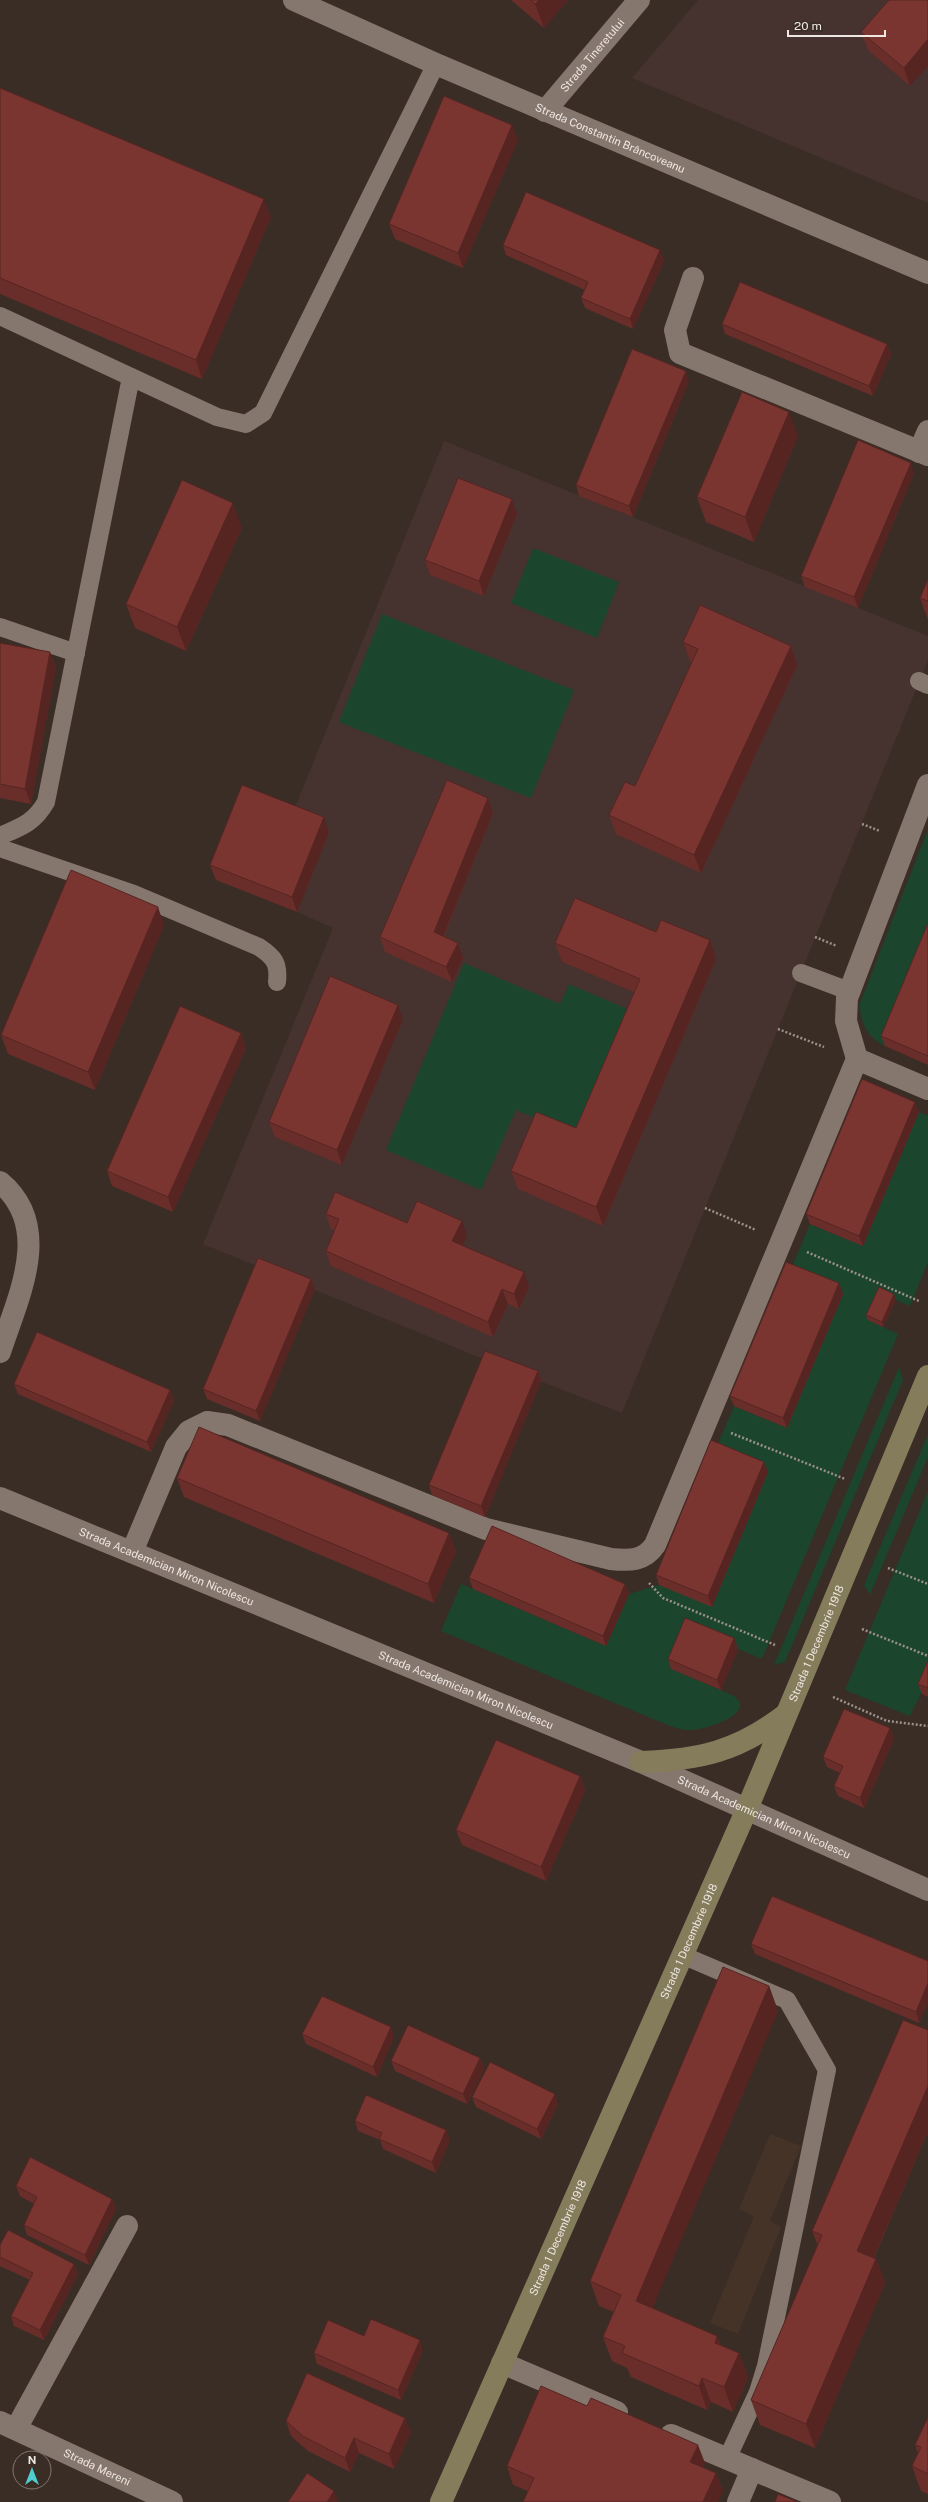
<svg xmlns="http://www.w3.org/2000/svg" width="928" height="2502" font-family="'Public Sans',sans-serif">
	<rect width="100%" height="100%" fill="#392d26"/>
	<polygon fill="#453328" points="770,2134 801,2146 770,2221 781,2227 738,2334 710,2323 754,2216 739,2209"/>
	<g fill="#46322e">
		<polygon points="698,0 928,0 928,203 632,78"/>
		<polygon points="444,441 928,636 928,660 622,1413 488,1361 203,1244 333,928 297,912 329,832 291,817"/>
	</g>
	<g fill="#1c452e">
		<polygon points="533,548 619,582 597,638 511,603"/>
		<polygon points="382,614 574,690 531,798 339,722"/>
		<path d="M928,829V943L885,1046C867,1037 860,1023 860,1003Z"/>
		<polygon points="464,963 560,1004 569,984 630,1010 578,1136 516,1110 481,1190 386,1150"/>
		<path d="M919,1112L928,1116V1262L910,1306L881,1293L868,1320L898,1334L762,1659L689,1628L672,1669L734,1696C758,1714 704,1730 692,1730C685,1731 677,1728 670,1726L441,1631L461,1584L606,1646L629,1594L659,1585L712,1606L715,1451L734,1406L787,1428L790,1272L810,1224L863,1246Z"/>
		<polygon points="899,1367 903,1380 785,1662 774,1665"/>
		<polygon points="928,1434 928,1457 870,1595 864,1585"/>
		<polygon points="928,1491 928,1679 910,1716 845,1690"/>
	</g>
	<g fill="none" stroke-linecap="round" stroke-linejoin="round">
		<g stroke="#9b918b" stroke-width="2.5" stroke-dasharray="2 2" stroke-linecap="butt">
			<polyline points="862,824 880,831"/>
			<polyline points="815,937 837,946"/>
			<polyline points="778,1029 824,1047"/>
			<polyline points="705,1208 756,1230"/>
			<polyline points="807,1252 919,1301"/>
			<polyline points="731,1433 845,1479"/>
			<polyline points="888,1568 928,1584"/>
			<polyline points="649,1583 663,1598 775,1645"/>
			<polyline points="862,1629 928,1656"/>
			<polyline points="833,1697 887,1721 928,1726"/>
		</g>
		<g stroke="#85766e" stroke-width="18">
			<polyline points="0,316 217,417 246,424 263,413 436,64"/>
			<polyline points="0,627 76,653"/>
			<polyline points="919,681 928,685"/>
			<path d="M0,836C21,827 34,823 46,802L131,377"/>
			<path d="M0,848L134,894L259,947C274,957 279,963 277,982"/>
			<polyline points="801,973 849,991"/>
			<polyline points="682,1955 787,2000 827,2070 766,2366 758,2392 727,2459"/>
		</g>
		<g stroke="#85766e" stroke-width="22">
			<path id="s1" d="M545,111L639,0"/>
			<polyline points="693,278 675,330 680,353 928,455"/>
			<polyline points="919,452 928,431"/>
			<polyline points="857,1059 928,1089"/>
			<path d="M0,1182C54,1227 18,1297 0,1352"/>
			<path d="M132,1552L176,1447L189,1431L207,1422L228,1425L486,1529L611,1559C630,1561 644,1561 655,1545L857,1059L846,1021L847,998L928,785"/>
			<polyline points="502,2363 617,2412"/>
			<path id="s2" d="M0,2422L172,2502"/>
			<polyline points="16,2429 127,2226"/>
			<polyline points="671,2435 830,2502"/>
			<polyline points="738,2502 752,2469"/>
		</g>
		<g stroke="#85766e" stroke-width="22">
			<path id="s3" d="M294,0L436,64L928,273"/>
			<path id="s4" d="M0,1498L641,1762L928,1890"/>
		</g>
		<g stroke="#847c5b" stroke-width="22">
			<path d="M641,1762C700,1760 738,1751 785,1715"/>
			<path id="s5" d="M441,2502L747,1809L928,1376"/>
		</g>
	</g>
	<g fill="#6a2e2a">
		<polygon points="511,0 568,0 544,28"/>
		<polygon points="889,0 910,86 868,50 861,32"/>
		<polygon points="0,88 271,217 202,379 0,294"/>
		<polygon points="512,125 518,140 463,268 395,239 389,224"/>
		<polygon points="503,245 660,250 664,261 633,329 585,308 581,298 585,290 506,255"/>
		<polygon points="722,324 887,344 891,354 873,396 725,334"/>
		<polygon points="689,381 633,517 579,496 576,485"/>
		<polygon points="798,436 754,542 706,522 697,497"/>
		<polygon points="914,473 858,608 805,587 801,576"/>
		<polygon points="512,499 517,514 484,596 430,575 425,560"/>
		<polygon points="242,528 186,651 135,628 126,604"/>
		<polygon points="928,579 928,620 920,598"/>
		<polygon points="683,642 791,646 797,665 701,873 616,834 609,815 635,786 692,662 690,661"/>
		<polygon points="0,643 56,667 31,804 0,798"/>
		<polygon points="488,798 493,813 444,936 458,943 463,958 452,982 385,952 380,937"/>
		<polygon points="329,832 297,912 216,880 210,865"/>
		<polygon points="928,923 928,1065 885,1046 881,1036"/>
		<polygon points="164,925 95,1090 8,1054 1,1035"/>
		<polygon points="656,932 710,940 716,959 603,1226 518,1189 511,1171 576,1128 634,992 562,962 555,943"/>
		<polygon points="403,1019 342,1165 275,1137 269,1122"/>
		<polygon points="241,1033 246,1048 173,1212 112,1186 107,1171"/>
		<polygon points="919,1112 863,1246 810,1224 806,1214"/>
		<polygon points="326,1214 407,1223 467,1235 462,1246 529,1287 519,1309 508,1304 493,1337 331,1266 326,1251 335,1230 331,1229"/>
		<polygon points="311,1279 315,1289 260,1421 207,1399 203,1389"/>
		<polygon points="843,1294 787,1428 734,1406 730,1396"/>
		<polygon points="896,1300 883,1327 868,1320 866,1315"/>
		<polygon points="538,1371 541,1381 485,1517 432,1495 429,1485"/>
		<polygon points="14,1384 170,1390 174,1400 151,1452 18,1394"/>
		<polygon points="768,1472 712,1607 659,1585 656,1575"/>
		<polygon points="177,1478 449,1533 456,1551 434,1603 184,1497"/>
		<polygon points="469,1578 625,1584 629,1594 606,1646 473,1589"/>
		<polygon points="734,1638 738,1649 721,1690 671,1669 668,1659"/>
		<polygon points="928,1660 928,1697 922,1694 918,1684"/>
		<polygon points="890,1728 894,1739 864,1808 838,1796 834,1786 840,1773 827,1767 823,1757"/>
		<polygon points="580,1776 585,1791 546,1881 462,1845 456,1830"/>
		<polygon points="751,1944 928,1961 928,2002 919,2023 755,1954"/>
		<polygon points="769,1986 778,2011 652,2308 717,2336 721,2345 739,2353 748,2378 733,2412 711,2402 707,2410 631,2377 627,2368 612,2361 603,2337 614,2312 599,2306 590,2281"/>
		<polygon points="928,2030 928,2131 874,2258 876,2259 885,2283 815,2448 760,2425 751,2400 818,2246 812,2231"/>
		<polygon points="302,2034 394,2037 377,2077 306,2044"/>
		<polygon points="480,2058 484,2069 467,2104 395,2071 391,2061"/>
		<polygon points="472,2097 558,2104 541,2139 476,2107"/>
		<polygon points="355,2121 446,2130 450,2140 436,2173 383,2149 380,2140 358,2131"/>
		<polygon points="16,2186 112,2199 116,2209 89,2265 27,2235 24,2225 34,2204 20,2196"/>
		<polygon points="0,2245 74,2264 78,2274 44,2340 14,2326 11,2316 30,2280 0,2266"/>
		<polygon points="364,2336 423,2350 401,2400 317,2364 314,2353"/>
		<polygon points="928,2417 928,2494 921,2491 912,2466 918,2453 915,2445"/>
		<polygon points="286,2421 411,2432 394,2469 359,2453 350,2472 308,2451 291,2436"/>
		<polygon points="705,2463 703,2467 716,2473 723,2491 528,2491 513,2485 507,2466"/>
	</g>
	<g fill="#562522">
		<polygon points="539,0 568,0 544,28 535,4"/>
		<polygon points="928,39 928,66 910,86 904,68"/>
		<polygon points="512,125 518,140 463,268 458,253"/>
		<polygon points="264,199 271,217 202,379 196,360"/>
		<polygon points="660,250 664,261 633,329 630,319"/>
		<polygon points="887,344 891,354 873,396 869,386"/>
		<polygon points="686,371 689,381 633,517 629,506"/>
		<polygon points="789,412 798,436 754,542 745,517"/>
		<polygon points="911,463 914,473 858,608 854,597"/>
		<polygon points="512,499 517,514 484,596 479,581"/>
		<polygon points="233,503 242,528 186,651 177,627"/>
		<polygon points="791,646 797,665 701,873 694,855"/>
		<polygon points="50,652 56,667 31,804 25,789"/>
		<polygon points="488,798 493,813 439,947 434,932"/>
		<polygon points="324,817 329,832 297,912 292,897"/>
		<polygon points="158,907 164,925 95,1090 88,1072"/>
		<polygon points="710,940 716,959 603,1226 596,1207"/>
		<polygon points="458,943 463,958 452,982 446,967"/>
		<polygon points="398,1005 403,1019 342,1165 337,1150"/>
		<polygon points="241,1033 246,1048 173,1212 168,1197"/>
		<polygon points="915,1102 919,1112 863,1246 859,1236"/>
		<polygon points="462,1221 467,1235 458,1256 452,1241"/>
		<polygon points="524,1272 529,1287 519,1309 514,1294"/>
		<polygon points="311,1279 315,1289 260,1421 256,1411"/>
		<polygon points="839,1283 843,1294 787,1428 783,1418"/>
		<polygon points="502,1289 508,1304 493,1337 488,1322"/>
		<polygon points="894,1294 896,1300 883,1327 882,1322"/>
		<polygon points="538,1371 541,1381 485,1517 481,1506"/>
		<polygon points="170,1390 174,1400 151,1452 147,1442"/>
		<polygon points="764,1462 768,1472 712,1607 708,1596"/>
		<polygon points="449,1533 456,1551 434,1603 428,1584"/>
		<polygon points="625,1584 629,1594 606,1646 603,1636"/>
		<polygon points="734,1638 738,1649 721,1690 717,1680"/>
		<polygon points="890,1728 894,1739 864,1808 860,1798"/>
		<polygon points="580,1776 585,1791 546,1881 541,1867"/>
		<polygon points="928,1983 928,2002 919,2023 916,2012"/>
		<polygon points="769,1986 778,2011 645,2326 636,2301"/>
		<polygon points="391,2027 394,2037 377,2077 373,2067"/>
		<polygon points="480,2058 484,2069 467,2104 463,2094"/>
		<polygon points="928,2086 928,2131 866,2275 857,2251"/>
		<polygon points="555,2094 558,2104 541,2139 537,2129"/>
		<polygon points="446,2130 450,2140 436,2173 432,2162"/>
		<polygon points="112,2199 116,2209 89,2265 85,2255"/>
		<polygon points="876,2259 885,2283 815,2448 806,2424"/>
		<polygon points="74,2264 78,2274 44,2340 40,2330"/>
		<polygon points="717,2336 726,2360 715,2343"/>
		<polygon points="420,2340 423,2350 401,2400 398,2390"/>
		<polygon points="739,2353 748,2378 733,2412 724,2387"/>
		<polygon points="702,2378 711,2402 707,2410 699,2386"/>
		<polygon points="405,2418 411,2432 394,2469 389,2454"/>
		<polygon points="354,2438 359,2453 350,2472 345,2458"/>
		<polygon points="698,2445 705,2463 697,2480 690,2462"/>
		<polygon points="716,2473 723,2491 718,2502 703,2502"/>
		<polygon points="334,2491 338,2501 337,2502 327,2502"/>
	</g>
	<g fill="#7b3531" stroke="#562522">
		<polygon points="531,0 539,0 535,4"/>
		<polygon points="889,0 928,0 928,39 904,68 861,32"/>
		<polygon points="0,88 264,199 196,360 0,278"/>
		<polygon points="444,96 512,125 458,253 389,224"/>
		<polygon points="526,192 660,250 630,319 581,298 588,282 503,245"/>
		<polygon points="740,282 887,344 869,386 722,324"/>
		<polygon points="632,349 686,371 629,506 576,485"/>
		<polygon points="742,392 789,412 745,517 697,497"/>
		<polygon points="858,440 911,463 854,597 801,576"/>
		<polygon points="458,478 512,499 479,581 425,560"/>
		<polygon points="182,480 233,503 177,627 126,604"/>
		<polygon points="928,579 928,601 920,598"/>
		<polygon points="700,605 791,646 694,855 609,815 625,782 635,786 698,649 683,642"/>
		<polygon points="0,643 50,652 25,789 0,784"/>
		<polygon points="447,780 488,798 434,932 458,943 446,967 380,937"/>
		<polygon points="242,785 324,817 292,897 210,865"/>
		<polygon points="71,870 158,907 88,1072 1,1035"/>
		<polygon points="575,898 656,932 661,920 710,940 596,1207 511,1171 536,1112 576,1128 640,979 555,943"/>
		<polygon points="928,923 928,1056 881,1036"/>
		<polygon points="330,976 398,1005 337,1150 269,1122"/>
		<polygon points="180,1006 241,1033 168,1197 107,1171"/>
		<polygon points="862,1079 915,1102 859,1236 806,1214"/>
		<polygon points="335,1192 407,1223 417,1201 462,1221 452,1241 524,1272 514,1294 502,1289 488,1322 326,1251 339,1219 326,1214"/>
		<polygon points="258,1258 311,1279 256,1411 203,1389"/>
		<polygon points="786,1262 839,1283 783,1418 730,1396"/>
		<polygon points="879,1287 894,1294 882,1322 866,1315"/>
		<polygon points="37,1332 170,1390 147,1442 14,1384"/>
		<polygon points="485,1351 538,1371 481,1506 429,1485"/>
		<polygon points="199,1427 449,1533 428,1584 177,1478"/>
		<polygon points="711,1440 764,1462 708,1596 656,1575"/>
		<polygon points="492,1526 625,1584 603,1636 469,1578"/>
		<polygon points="685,1618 734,1638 717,1680 668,1659"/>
		<polygon points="928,1660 928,1688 918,1684"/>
		<polygon points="844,1709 890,1728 860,1798 834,1786 843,1766 823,1757"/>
		<polygon points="496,1740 580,1776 541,1867 456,1830"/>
		<polygon points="772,1896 928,1961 928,1983 916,2012 751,1944"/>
		<polygon points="723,1967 769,1986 636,2301 717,2336 715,2343 739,2353 724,2387 702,2378 699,2386 622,2353 625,2346 603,2337 621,2295 590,2281"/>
		<polygon points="322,1996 391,2027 373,2067 302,2034"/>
		<polygon points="903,2020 928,2030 928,2086 857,2251 876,2259 806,2424 751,2400 822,2235 812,2231"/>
		<polygon points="408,2025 480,2058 463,2094 391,2061"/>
		<polygon points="490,2062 555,2094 537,2129 472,2097"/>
		<polygon points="366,2095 446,2130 432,2162 379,2139 382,2133 355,2121"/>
		<polygon points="30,2157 112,2199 85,2255 24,2225 37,2197 16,2186"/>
		<polygon points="8,2230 74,2264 40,2330 11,2316 33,2273 0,2257 0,2245"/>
		<polygon points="371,2319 420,2340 398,2390 314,2353 328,2320 364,2336"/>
		<polygon points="307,2373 405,2418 389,2454 354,2438 345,2458 303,2436 286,2421"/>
		<polygon points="541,2386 587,2406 591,2398 698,2445 690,2462 716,2473 703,2502 523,2502 534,2478 507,2466"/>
		<polygon points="928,2417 928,2474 912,2466 921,2447 915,2445"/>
		<polygon points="307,2473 334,2491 327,2502 288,2502"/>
		<polygon points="778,2494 798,2502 775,2502"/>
	</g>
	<g text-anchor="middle" stroke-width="3.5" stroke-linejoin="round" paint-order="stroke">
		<g font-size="11" fill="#efe7e2" stroke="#392d26">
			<text dy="4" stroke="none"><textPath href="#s1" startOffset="73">Strada Tineretului</textPath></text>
			<text dy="4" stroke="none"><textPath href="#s3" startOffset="345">Strada Constantin Brâncoveanu</textPath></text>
			<text dy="4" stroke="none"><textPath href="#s4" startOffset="180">Strada Academician Miron Nicolescu</textPath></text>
			<text dy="4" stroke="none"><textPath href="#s5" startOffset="937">Strada 1 Decembrie 1918</textPath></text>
			<text dy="4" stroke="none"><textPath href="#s4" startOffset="504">Strada Academician Miron Nicolescu</textPath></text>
			<text dy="4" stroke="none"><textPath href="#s4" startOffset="828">Strada Academician Miron Nicolescu</textPath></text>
			<text dy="4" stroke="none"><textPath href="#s5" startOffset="613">Strada 1 Decembrie 1918</textPath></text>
			<text dy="4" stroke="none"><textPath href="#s5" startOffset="289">Strada 1 Decembrie 1918</textPath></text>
			<text dy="4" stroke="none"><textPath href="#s2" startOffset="107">Strada Mereni</textPath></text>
		</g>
	</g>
	<g transform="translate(32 2470)"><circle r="19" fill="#392d26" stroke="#827771"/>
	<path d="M0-3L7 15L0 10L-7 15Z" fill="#52cdcf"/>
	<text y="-6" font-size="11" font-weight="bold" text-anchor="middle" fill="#efe7e2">N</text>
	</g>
	<path d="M788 30v6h97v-6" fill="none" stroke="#efe7e2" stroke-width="2"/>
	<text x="794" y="30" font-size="12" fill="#efe7e2" stroke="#392d26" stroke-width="3" paint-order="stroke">20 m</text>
</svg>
